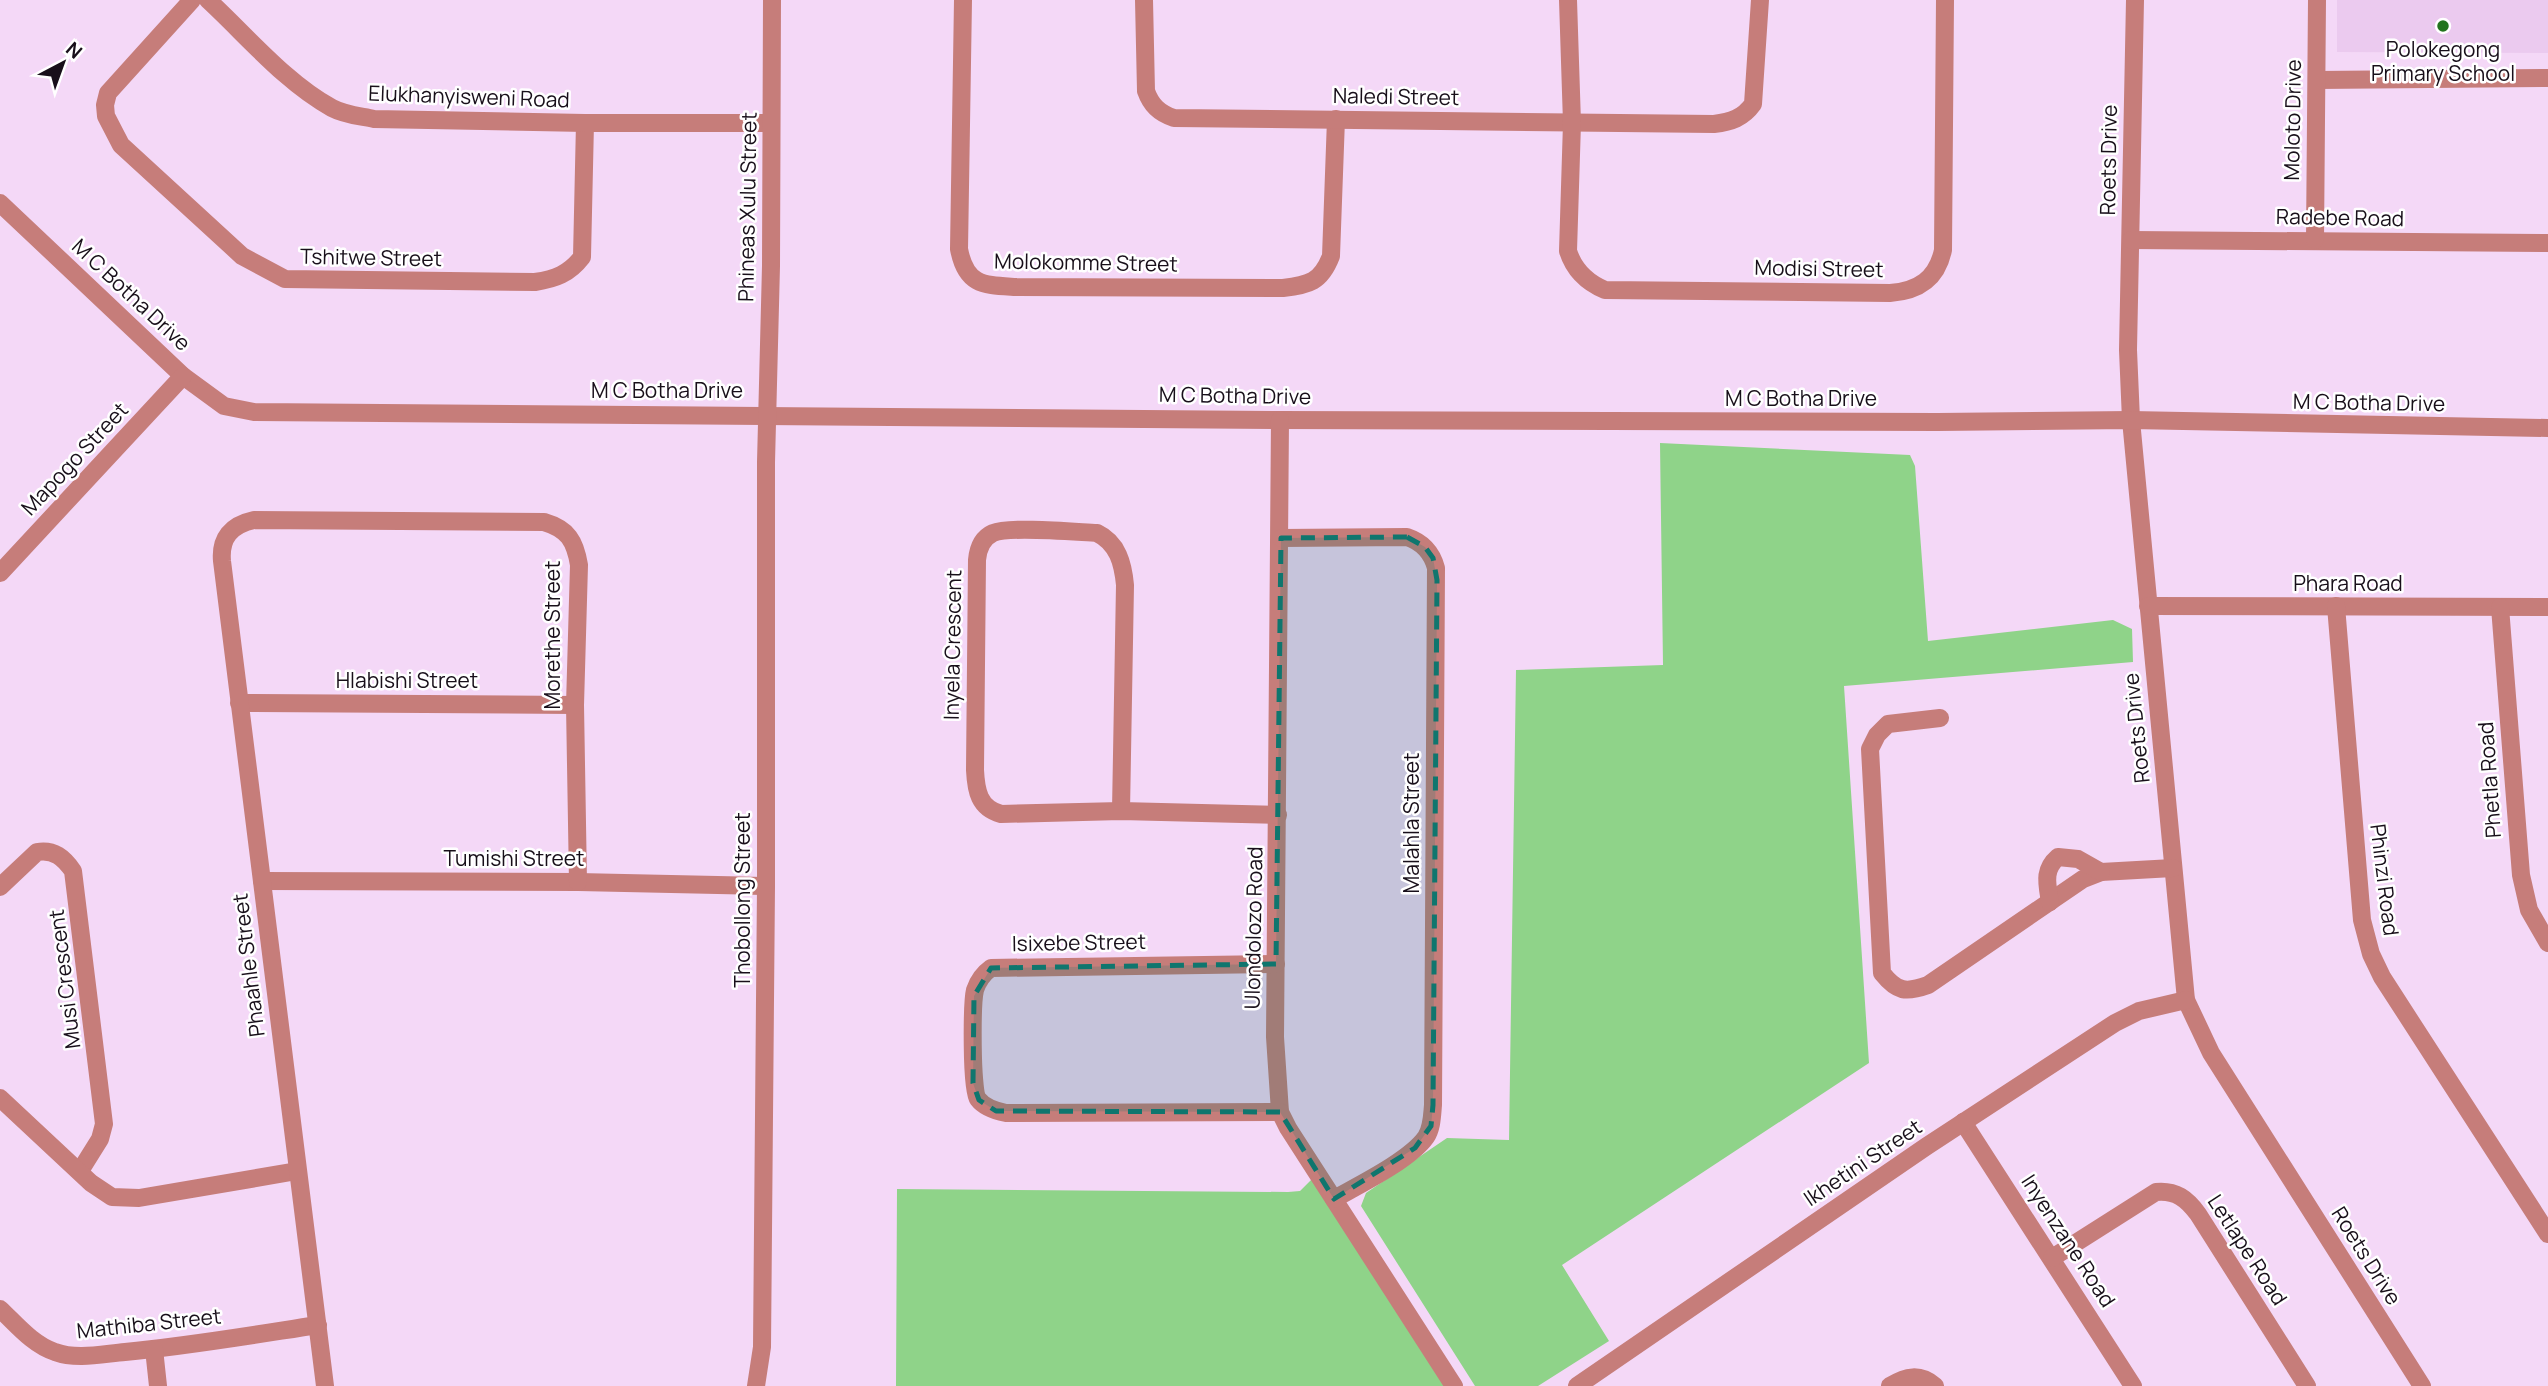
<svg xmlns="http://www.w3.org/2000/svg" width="2548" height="1386" font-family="Manrope,sans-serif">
	<rect width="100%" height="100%" fill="#f4d8f7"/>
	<polygon fill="#ebcaef" points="2337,0 2548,0 2548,53 2337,52"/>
	<g fill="#8fd389">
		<polygon points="1660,443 1910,455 1915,466 1928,641 2113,620 2132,629 2133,662 1844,686 1869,1063 1562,1265 1609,1341 1538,1386 1475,1386 1361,1206 1366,1193 1447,1138 1509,1140 1516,670 1663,665"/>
		<polygon points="1314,1177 1448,1386 896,1386 897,1189 1288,1192 1300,1191"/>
	</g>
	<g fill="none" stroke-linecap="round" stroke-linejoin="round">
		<g stroke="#c67d7a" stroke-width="18">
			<path d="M192,0L108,93L105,105L106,116L121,145L242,256L285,279L535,282C555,279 569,274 582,257L585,123"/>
			<path d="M208,0C247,36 285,82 332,108C345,115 360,116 374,119L585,123H771"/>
			<path d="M963,0L959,249C966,286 984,285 1016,287L1283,288C1309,285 1321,282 1331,256L1336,119"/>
			<path d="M1144,0L1146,91C1151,105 1159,113 1174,118L1714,124C1731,122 1743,118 1753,104L1760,0"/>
			<path d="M1568,0L1572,123L1568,251C1574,270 1586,282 1605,290L1890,293C1918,291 1937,279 1943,250L1945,0"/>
			<polyline points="2135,0 2128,350 2131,420 2186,1000 2211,1053 2422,1386"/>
			<polyline points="2317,80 2548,78"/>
			<polyline points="0,203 183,376 224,406 254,412 1280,420 1937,422 2131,420 2548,428"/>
			<polyline points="2131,240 2548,243"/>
			<polyline points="2315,240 2317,0"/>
			<polyline points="1280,420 1275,1037 1280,1112 1288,1128 1454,1386"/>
			<path d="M1281,538L1407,537C1422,542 1432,553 1436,568L1433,1105C1432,1116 1432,1128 1426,1137C1410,1160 1359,1185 1334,1199"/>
			<polyline points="0,573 183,376"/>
			<polyline points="2148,606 2548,607"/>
			<polyline points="2336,606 2362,920 2371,954 2382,977 2548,1234"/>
			<polyline points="2500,607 2521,875 2529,910 2548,943"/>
			<polyline points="239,703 575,705"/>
			<path d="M1940,718L1888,724L1877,735L1870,749L1882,973C1897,992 1906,993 1928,985L2083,879L2101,872L2173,868"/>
			<path d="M1121,811L1125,585C1123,564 1118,543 1097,533C1076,532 1010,526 993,533C982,538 978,549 977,560L975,770C976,791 979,808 1001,814L1121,811L1278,815"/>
			<polyline points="262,881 578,882 766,886"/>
			<path d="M0,887L37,852C54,849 64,858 73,871L104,1124L100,1139L80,1171"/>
			<path d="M2050,902C2047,883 2043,870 2058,857L2078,859L2101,872"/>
			<path d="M1276,964L991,968C984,973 978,981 975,990C972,1002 971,1090 978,1099C984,1107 996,1111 1006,1113L1280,1112"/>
			<polyline points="0,1098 91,1183 112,1197 139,1198 297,1171"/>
			<polyline points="1963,1122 2133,1386"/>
			<path d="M2052,1258L2156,1192C2176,1190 2187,1199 2198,1214L2307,1386"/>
			<path d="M0,1309C16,1324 33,1345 55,1352C77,1360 102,1354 125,1352C189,1346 253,1335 318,1325"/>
			<polyline points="154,1349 158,1386"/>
			<path d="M325,1386L222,561C220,538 231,525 254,520L544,522C568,529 575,541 579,565L575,705L578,882"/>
			<polyline points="756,1386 762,1347 766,886 766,462 771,266 772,0"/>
			<polyline points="1577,1386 1927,1146 2115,1023 2139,1011 2186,1000"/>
			<path d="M1890,1386C1906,1376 1920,1373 1935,1386"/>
		</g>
	</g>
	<path fill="#0f766e" fill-opacity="0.2" stroke="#0f766e" stroke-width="5" stroke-dasharray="14 9" stroke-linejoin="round" d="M1407,537L1425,547L1433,558L1437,580L1433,1105L1431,1126L1415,1148L1334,1199L1280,1112L996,1111L979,1100L973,1083L974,996L991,968L1276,964L1281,538Z"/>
	<circle fill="#22741e" stroke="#fff" stroke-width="2.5" cx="2443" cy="26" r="7"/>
	<g text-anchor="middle" stroke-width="5" stroke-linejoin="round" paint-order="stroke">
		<g font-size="21" fill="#180f1a" stroke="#fff">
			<text x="2443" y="57">Polokegong<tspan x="2443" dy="24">Primary School</tspan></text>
		</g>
		<g font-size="21" fill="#180f1a" stroke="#fff">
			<text transform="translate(469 97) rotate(2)" y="7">Elukhanyisweni Road</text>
			<text transform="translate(1396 97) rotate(1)" y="7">Naledi Street</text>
			<text transform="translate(2293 120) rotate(-89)" y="7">Moloto Drive</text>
			<text transform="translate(2109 160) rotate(-89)" y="7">Roets Drive</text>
			<text transform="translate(748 207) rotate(-89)" y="7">Phineas Xulu Street</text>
			<text transform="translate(2340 218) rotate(1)" y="7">Radebe Road</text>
			<text transform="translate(371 258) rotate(1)" y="7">Tshitwe Street</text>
			<text transform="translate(1086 263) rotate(1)" y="7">Molokomme Street</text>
			<text transform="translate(1819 269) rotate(1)" y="7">Modisi Street</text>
			<text transform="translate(131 295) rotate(43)" y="7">M C Botha Drive</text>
			<text x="667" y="398">M C Botha Drive</text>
			<text transform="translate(1235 396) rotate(1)" y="7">M C Botha Drive</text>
			<text x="1801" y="406">M C Botha Drive</text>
			<text transform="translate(2369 403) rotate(1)" y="7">M C Botha Drive</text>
			<text transform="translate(75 459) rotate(-47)" y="7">Mapogo Street</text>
			<text x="2348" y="591">Phara Road</text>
			<text transform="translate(553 635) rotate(-90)" y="7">Morethe Street</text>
			<text transform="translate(953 645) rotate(-89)" y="7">Inyela Crescent</text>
			<text x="407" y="688">Hlabishi Street</text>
			<text transform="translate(2137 728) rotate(-96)" y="7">Roets Drive</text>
			<text transform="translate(2490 780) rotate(-94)" y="7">Phetla Road</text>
			<text transform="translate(1412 823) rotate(-90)" y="7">Malahla Street</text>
			<text x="514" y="866">Tumishi Street</text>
			<text transform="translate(2384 880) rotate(83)" y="7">Phinzi Road</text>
			<text transform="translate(743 900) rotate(-90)" y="7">Thobollong Street</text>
			<text transform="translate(1254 928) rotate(-89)" y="7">Ulondolozo Road</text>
			<text transform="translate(1079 943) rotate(-1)" y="7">Isixebe Street</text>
			<text transform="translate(249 965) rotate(-97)" y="7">Phaahle Street</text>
			<text transform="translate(65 979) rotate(-97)" y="7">Musi Crescent</text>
			<text transform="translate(1863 1163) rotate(-34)" y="7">Ikhetini Street</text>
			<text transform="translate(2068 1241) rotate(57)" y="7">Inyenzane Road</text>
			<text transform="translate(2247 1250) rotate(57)" y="7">Letlape Road</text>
			<text transform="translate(2366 1256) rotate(58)" y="7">Roets Drive</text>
			<text transform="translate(149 1324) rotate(-6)" y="7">Mathiba Street</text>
		</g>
	</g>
	<g transform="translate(63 63) rotate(41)" stroke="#ffffff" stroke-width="5" paint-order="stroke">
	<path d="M0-5L12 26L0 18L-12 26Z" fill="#180f1a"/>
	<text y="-10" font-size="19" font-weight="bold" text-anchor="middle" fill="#180f1a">N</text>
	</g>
</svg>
